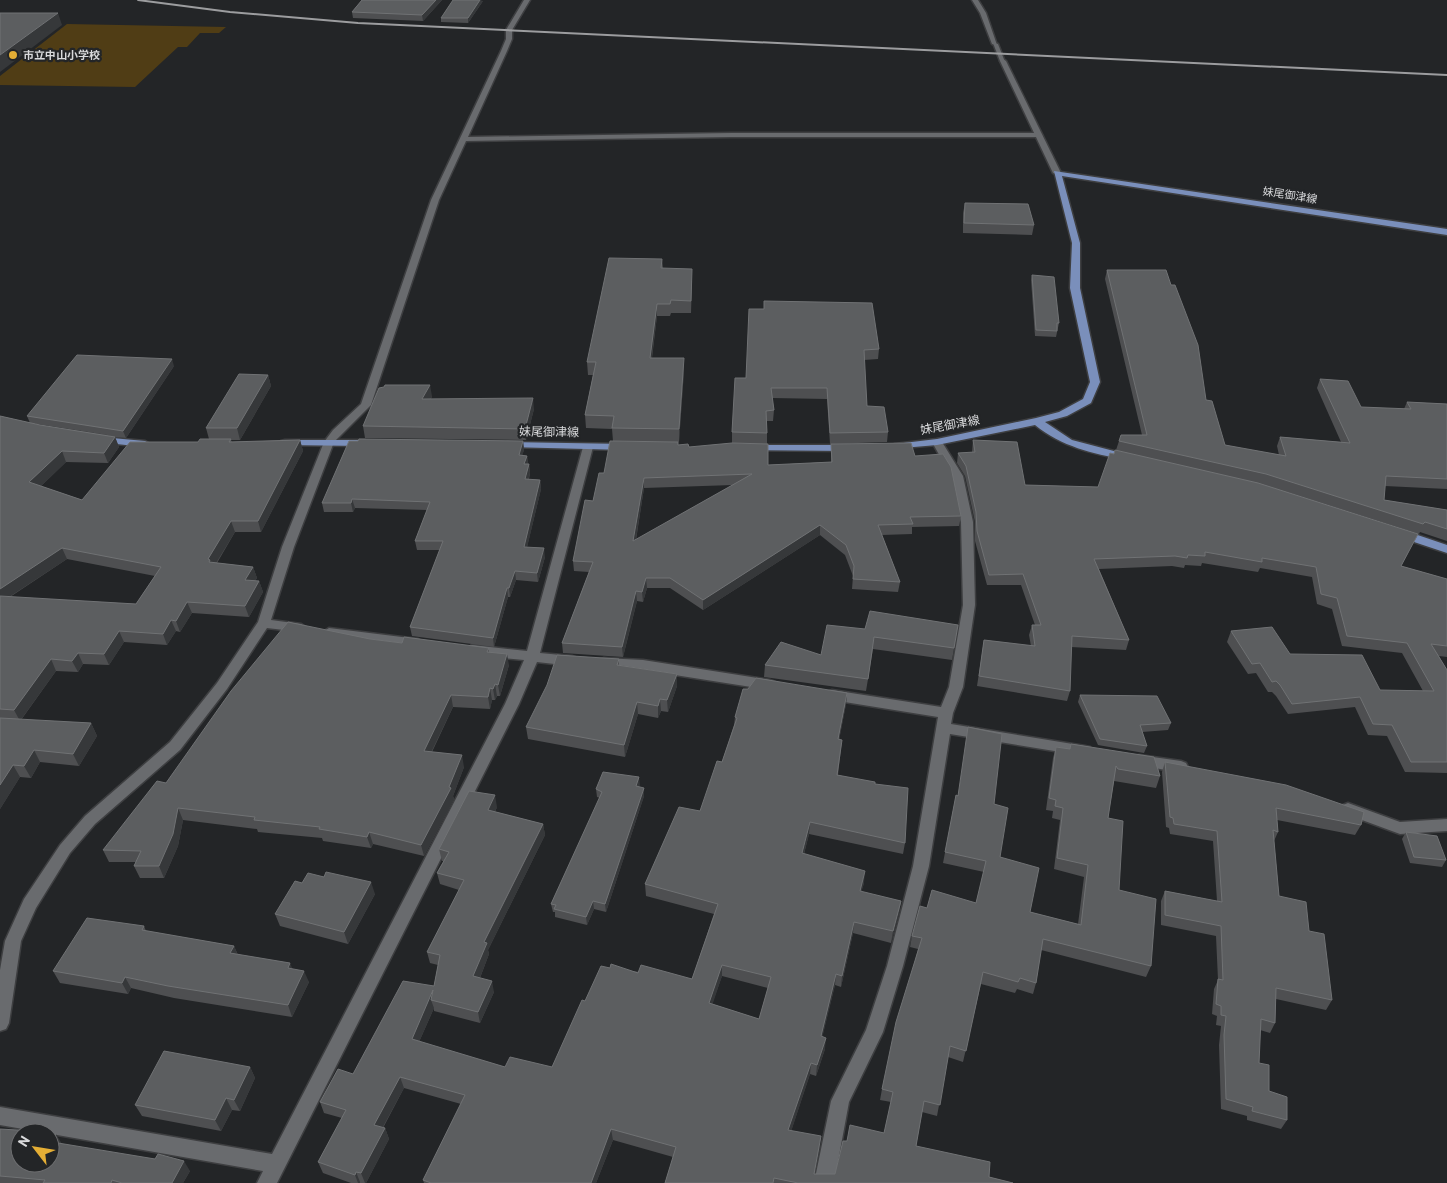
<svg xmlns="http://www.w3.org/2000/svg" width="1447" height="1183" font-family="Barlow,'Noto Sans JP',sans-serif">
	<rect width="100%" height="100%" fill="#232527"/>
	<polygon fill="#503d15" points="67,24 226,27 219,33 200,33 187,47 178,47 135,87 0,85 0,76"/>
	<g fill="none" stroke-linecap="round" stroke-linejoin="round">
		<defs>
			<g id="minor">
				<polygon points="524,0 530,0 512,30 512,39 507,51 468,137 731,133 1038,133 1042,135 1038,137 731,137 466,141 439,200 371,405 334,442 294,547 271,620 301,624 307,628 301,632 267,628 227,689 180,750 95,824 70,853 36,908 21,941 9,1023 6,1029 0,1031 0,970 5,941 24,899 60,845 85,816 170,742 217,683 258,622 282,547 324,442 333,430 361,404 431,200 501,51 506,39 506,30"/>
				<polygon points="993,43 998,44 1005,62 1000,61"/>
				<polygon points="937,439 942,442 963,476 973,522 975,605 963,687 953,713 951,724 1085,746 1090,747 1092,751 1090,755 1085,756 950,734 929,866 903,966 883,1032 849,1102 834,1183 814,1183 831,1101 866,1030 887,966 913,866 938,717 832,700 827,698 825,695 827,692 832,690 941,707 949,687 963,605 961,522 951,476 932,442"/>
				<polygon points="588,444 593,447 540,653 572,656 577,658 579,661 577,664 572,666 537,662 519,704 277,1183 257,1183 263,1171 0,1125 0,1107 272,1154 505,704 524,660 472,655 465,650 472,645 527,651 583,447"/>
				<polygon points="329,628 418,639 425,643 418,647 324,635 323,632"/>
				<polygon points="604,658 643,660 770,680 775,682 777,685 775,688 770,690 643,670 599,666 597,663 599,660"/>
				<polygon points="1139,755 1181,761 1186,763 1188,767 1186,771 1181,773 1134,764 1132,760 1134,756"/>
				<polygon points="1348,803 1400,822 1447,819 1447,831 1400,834 1343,813 1341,809 1343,805"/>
			</g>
			<g id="tertiary">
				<polygon points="972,0 978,0 986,13 997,45 992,44 980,13"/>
				<polygon points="1003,59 1006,61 1061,173 1060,175 1053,173 1000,61"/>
			</g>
			<g id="primary">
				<path d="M1054,171L1447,229V235L1062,176L1080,243V288L1100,382L1091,403L1067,416L1045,422L1072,440L1129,455L1130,457L1125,460C1092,453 1062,447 1035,425L937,445L891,449L890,447L891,445L895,444L937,439L1036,418L1059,412L1083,399L1090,382L1070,288L1072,243Z"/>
				<polygon points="101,437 145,441 150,444 145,447 97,442 96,440"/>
				<polygon points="285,440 365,440 370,443 365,446 281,445 280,443 281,441"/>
				<polygon points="508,442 625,444 630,447 625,450 504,447 503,445 504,443"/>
				<polygon points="753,445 848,445 853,448 848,451 749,450 748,448"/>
				<polygon points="1400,529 1447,545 1447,553 1396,536 1394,533"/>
			</g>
		</defs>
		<use href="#minor" stroke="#3e3f41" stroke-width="3"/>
		<use href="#tertiary" stroke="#3e3f41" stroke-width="3"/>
		<use href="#primary" stroke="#3e3f41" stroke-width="3"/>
		<use href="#minor" fill="#696b6e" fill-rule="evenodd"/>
		<use href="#tertiary" fill="#696b6e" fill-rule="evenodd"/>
		<use href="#primary" fill="#7a8fbb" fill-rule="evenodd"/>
		<polyline stroke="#9c9d9f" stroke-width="2" points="138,0 230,12 358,23 1447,75"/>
	</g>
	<g fill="#4e4f51" fill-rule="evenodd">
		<polygon points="362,0 442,0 423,21 353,18 352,12"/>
		<polygon points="483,1 468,23 441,22 441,18"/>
		<polygon points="965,203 1034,225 1032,235 963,233 963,213"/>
		<polygon points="662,259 663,268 692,281 691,313 671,313 670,316 657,316 652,358 684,371 679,442 613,441 612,429 586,428 585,415 593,375 588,375 587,362"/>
		<polygon points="1107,270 1206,400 1225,445 1279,455 1277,446 1280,437 1341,442 1317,388 1320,379 1361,407 1404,409 1407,402 1447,404 1447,489 1385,486 1384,500 1447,510 1447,541 1420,532 1419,534 1262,484 1418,534 1401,566 1447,579 1447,657 1439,656 1447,670 1447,773 1405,772 1387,736 1368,735 1355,707 1288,714 1276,696 1272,692 1268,692 1256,673 1248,674 1227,642 1231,631 1290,654 1380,690 1423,691 1402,653 1342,646 1332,609 1317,604 1312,577 1260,568 1258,572 1202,563 1201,566 1185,565 1184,568 1172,566 1099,569 1129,640 1126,650 1071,647 1070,691 1067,701 977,686 984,640 1031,646 1029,635 1032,625 1035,625 1021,585 987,585 975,541 975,522 965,476 957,463 958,453 972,452 973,440 1025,485 1098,487 1116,450 1119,441 1142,435 1105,279"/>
		<polygon points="1032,275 1059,323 1056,337 1035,336 1031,280"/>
		<polygon points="764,309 879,349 878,359 864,360 867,406 888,432 887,442 830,444 827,399 772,398 774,410 773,421 767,421 767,444 732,443 732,432"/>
		<path d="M174,366L126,438L115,437L119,447L108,463L66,462L41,486L82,500L198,442L209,439L206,428L268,375L271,386L240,440H231L232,442L300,440L303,451L261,532H235L217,563L253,567L257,578L255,581H259L263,592L249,617L192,613L180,632L176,631L167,645L124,642L109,665L83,664L78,672L56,671L21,720L91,723L97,736L79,766L40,762L31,778L20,777L0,809V416L40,425L114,436L30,423L27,416ZM67,559L155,576L136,604L10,597Z"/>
		<polygon points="432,396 431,399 534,409 526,440 365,438 363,426"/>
		<polygon points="358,441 523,441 524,450 522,455 527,456 528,464 529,464 530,473 529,479 540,480 541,489 527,547 545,557 538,582 516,580 510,597 508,597 494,647 412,636 410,627 440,550 417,550 415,541 427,510 355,508 353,512 324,512 322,503"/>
		<path d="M831,444L915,456L961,516L959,526L912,527V534L882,535L900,582L898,592L852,589L853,576L845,555L820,535L703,610L670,588H647L643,602L637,601L623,657L563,653L562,643L589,572L574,571L573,561L593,501L604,473L679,445L689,447L768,465L831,462ZM733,485L636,540L644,488Z"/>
		<polygon points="958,625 952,660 873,649 866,691 764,677 765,665 821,655 865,629"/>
		<polygon points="370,639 402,643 489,648 489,653 509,665 500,696 497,696 495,700 492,700 490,709 453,707 432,752 464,767 453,796 454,799 424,856 373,844 371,848 323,841 322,838 258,832 257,829 183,820 178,846 164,878 140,878 134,866 136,862 109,862 103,850 166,783"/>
		<polygon points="619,659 619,665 677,674 677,686 668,712 661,711 658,718 638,714 625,757 528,739 526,727"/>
		<path d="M748,689L847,693L846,704L839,740H842L838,775L875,784L905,843L903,854L809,834L804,854L864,883L861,892L901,901L899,913L891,943L853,933L841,987L835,985L822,1037L825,1049L816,1076L810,1074L791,1131L820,1147L815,1174H835L847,1141L884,1133L891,1102L880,1100L882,1089L918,949L910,947L912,936L927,908L976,903L984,872L943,863L956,795L994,804L1000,857L1030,912L1078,924L1084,877L1054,869L1060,820L1052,818L1053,811L1046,810L1053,758L1056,747L1160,776L1156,788L1114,781L1108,818L1119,890L1151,966L1146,977L1041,950L1036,983L1033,994L1017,989L1015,993L981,984L963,1062L948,1057L937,1116L922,1112L916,1146L989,1177L1013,1183H665L673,1157L613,1140L596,1183H424L423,1180L461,1104L404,1088L383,1128H385L389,1139L366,1183H351L323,1173L318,1162L342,1118L324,1113L320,1102L353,1074L434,986L438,965L430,963L427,952L459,890L440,884L437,873L444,861H442L439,849L497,807L495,812L543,824L545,835L488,950L489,954L480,978L494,992L480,1023L434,1011V1008L419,1042L505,1067H552L585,1001L610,968L692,979L714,914L646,896L645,884L700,811L722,762L734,725L735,717ZM722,976L768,988L759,1019L712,1004Z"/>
		<polygon points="1080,695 1171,723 1168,730 1142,732 1147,746 1144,753 1098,745 1078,702"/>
		<polygon points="1165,762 1361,825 1355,835 1277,820 1278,832 1274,841 1279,896 1309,931 1332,1000 1326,1010 1276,999 1275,1023 1270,1033 1260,1030 1259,1063 1269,1091 1287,1120 1281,1129 1247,1120 1247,1116 1221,1109 1219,1045 1221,1026 1216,1025 1217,1016 1212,1014 1214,989 1218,980 1216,936 1161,925 1161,901 1165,891 1217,901 1213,841 1170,834 1169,828 1166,827 1162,772"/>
		<polygon points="639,777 639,787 644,796 606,912 594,909 587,925 555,917 555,912 553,912 551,904 600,798 597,797 596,789"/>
		<polygon points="1406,832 1446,860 1442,867 1410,863 1402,839"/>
		<polygon points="302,883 375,894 348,944 280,926 275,914"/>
		<polygon points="144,926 146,931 234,946 238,955 292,969 309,982 292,1017 174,998 131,988 128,994 60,983 53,971"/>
		<polygon points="250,1067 255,1078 240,1111 232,1110 221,1131 142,1116 135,1105"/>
		<polygon points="0,1129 53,1134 62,1144 190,1171 183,1183 0,1183"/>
	</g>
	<g fill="#36383a">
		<polygon points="436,0 442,0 423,21 422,15"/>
		<polygon points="480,0 483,1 468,23 468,18"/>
		<polygon points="58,13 62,25 0,72 0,55"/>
		<polygon points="657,304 657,316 650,371 650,358"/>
		<polygon points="684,358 684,371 679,442 679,429"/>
		<polygon points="172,359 174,366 126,438 123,431"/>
		<polygon points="268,375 271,386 240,440 237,428"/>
		<polygon points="430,385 432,396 424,410 422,399"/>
		<polygon points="533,398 534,409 526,440 525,429"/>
		<polygon points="115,437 119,447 108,463 104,453"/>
		<polygon points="300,440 303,451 261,532 258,521"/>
		<polygon points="523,441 524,450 520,464 519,455"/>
		<polygon points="62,451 66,462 34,493 29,482"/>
		<polygon points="527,456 528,464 524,464"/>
		<polygon points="529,464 530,473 526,488 525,479"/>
		<polygon points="644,478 644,488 634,551 633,541"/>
		<polygon points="540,480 541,489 525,556 524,547"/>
		<polygon points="352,499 355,508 353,512 351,503"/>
		<polygon points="231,521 235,532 213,568 208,559"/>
		<polygon points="820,525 820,535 703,610 703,600"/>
		<polygon points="62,548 67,559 0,603 0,589"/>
		<polygon points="544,548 545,557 538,582 537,573"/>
		<polygon points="253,567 257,578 248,591 245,580"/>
		<polygon points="515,571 516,580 510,597 509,588"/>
		<polygon points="646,578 647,588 643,602 642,592"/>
		<polygon points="259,581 263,592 249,617 245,606"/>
		<polygon points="507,588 508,597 494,647 493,638"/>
		<polygon points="636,591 637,601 623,657 622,647"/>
		<polygon points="187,602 192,613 180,632 176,621"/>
		<polygon points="171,620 176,631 167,645 163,634"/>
		<polygon points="119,631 124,642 109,665 104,654"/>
		<polygon points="78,653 83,664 78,672 72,661"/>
		<polygon points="507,654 509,665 500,696 498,685"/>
		<polygon points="51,659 56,671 20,721 14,710"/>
		<polygon points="677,674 677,686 668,712 667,700"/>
		<polygon points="495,684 497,696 495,700 493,689"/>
		<polygon points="490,688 492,700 490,709 488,697"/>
		<polygon points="847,693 846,704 837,751 838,739"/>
		<polygon points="451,695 453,707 426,763 424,751"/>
		<polygon points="660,699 661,711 658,718 658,706"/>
		<polygon points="637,702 638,714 625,757 624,745"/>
		<polygon points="91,723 97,736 79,766 73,754"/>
		<polygon points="34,750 40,762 31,778 24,766"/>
		<polygon points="462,755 464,767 453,796 454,799 424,856 421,845 449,787"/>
		<polygon points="13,765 20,777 0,809 0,785"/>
		<polygon points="639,777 640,785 637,794 636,786"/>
		<polygon points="644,788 644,796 606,912 605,904"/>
		<polygon points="495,795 497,807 490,822 488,810"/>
		<polygon points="178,808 183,820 178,846 164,878 159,866"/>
		<polygon points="810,822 809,834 801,865 802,853"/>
		<polygon points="543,824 545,835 488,950 489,954 476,988 473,976 484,942"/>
		<polygon points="369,832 373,844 371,848 367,837"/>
		<polygon points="865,871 864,883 858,903 860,891"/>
		<polygon points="371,882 375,894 348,944 344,932"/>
		<polygon points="593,901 594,909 587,925 586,917"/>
		<polygon points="901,901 899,913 891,943 893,931"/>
		<polygon points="854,922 853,933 841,987 842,976"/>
		<polygon points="234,946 239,958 230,953"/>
		<polygon points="290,963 295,975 288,968"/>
		<polygon points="722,965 722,976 709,1015 709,1003"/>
		<polygon points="304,971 309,982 292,1017 288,1005"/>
		<polygon points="836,974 835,985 820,1047 821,1036"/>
		<polygon points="125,977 131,988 128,994 122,983"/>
		<polygon points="492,981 494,992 480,1023 478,1012"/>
		<polygon points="433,990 431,1000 434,1008 415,1051 412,1039"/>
		<polygon points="826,1038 825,1049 816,1076 817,1065"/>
		<polygon points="811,1063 810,1074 788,1141 788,1130"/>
		<polygon points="250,1067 255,1078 240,1111 234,1100"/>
		<polygon points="400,1077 404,1088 378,1136 374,1125"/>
		<polygon points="226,1098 232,1110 221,1131 215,1120"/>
		<polygon points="385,1128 389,1139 366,1183 365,1183 361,1173"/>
		<polygon points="611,1129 613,1140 596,1183 591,1183"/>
		<polygon points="51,1132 55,1136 56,1134 62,1144 59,1152 52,1142 50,1133"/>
		<polygon points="821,1136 820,1147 813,1183 814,1174"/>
		<polygon points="184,1161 190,1171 183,1183 172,1183"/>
		<polygon points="356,1172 360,1182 360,1183 358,1183 355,1175"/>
	</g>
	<g fill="#5c5e60" stroke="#707274" fill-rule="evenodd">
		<polygon points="362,0 436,0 422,15 352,12"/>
		<polygon points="453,0 480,0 468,18 441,18"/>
		<polygon points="0,13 58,13 0,55"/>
		<polygon points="965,203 1028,204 1034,225 964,223"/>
		<polygon points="609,258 662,259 661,268 692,269 691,301 671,300 670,304 657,304 650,358 684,358 679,429 612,428 614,416 585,415 596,362 587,362"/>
		<polygon points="1107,270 1166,270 1171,285 1175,285 1198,345 1206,400 1212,401 1225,445 1286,456 1280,437 1350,443 1320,379 1348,381 1361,407 1411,409 1407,402 1447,404 1447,479 1386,476 1384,500 1447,510 1447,529 1425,522 1423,524 1266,474 1119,441 1121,435 1147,435"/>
		<polygon points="1032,275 1054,277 1059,323 1057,323 1057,331 1036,330"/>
		<polygon points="764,301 872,303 879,349 864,350 867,406 884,407 888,432 830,433 827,388 771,388 774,410 766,411 767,433 732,432 735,378 746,378 749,309 764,309"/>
		<polygon points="77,355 172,359 123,431 27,416"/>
		<polygon points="239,374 268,375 237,428 206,428"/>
		<polygon points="385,385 430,385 422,399 533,398 525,429 363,426 379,388 384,387"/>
		<polygon points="0,416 40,425 115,437 104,453 62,451 29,482 82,500 130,442 198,442 200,439 231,439 229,442 300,440 258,521 231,521 208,559 210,560 209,562 253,567 245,580 259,581 245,606 187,602 176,621 171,620 163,634 119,631 104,654 78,653 72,661 51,659 14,710 0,709 0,596 136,604 161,567 62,548 0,589"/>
		<polygon points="359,439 523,441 519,455 527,456 524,464 529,464 525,479 540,480 524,547 544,548 537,573 515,571 509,588 507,588 493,638 410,627 443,541 415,541 430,502 352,499 351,503 322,503 349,441 358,441"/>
		<polygon points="973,440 1017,442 1025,485 1098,487 1110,453 1114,454 1115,450 1258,483 1418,534 1401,566 1447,579 1447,646 1431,644 1447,670 1447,762 1411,762 1392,725 1373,724 1360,697 1292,704 1280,685 1276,681 1272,682 1260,663 1252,664 1231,631 1272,627 1290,654 1362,655 1380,690 1434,691 1407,643 1347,636 1337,598 1321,594 1316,567 1262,558 1262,562 1205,552 1205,556 1188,555 1187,558 1175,556 1094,559 1129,640 1072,636 1070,691 979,676 984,640 1035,646 1032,625 1041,625 1023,574 989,575 977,531 976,512 966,466 958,453 975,452"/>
		<path d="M610,441L678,442V445L688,444L689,447L732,443L768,444V465L832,462L831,444L911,443L915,456L943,454L951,467L961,516L910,517L913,524L878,525L900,582L853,579L854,566L846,545L820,525L703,600L670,578H646L642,592L636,591L622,647L562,643L593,562L573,561L585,500L593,501L599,473H604ZM752,474L633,541L644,478Z"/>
		<polygon points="870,611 958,625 954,648 874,637 868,679 765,665 781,642 821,655 827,625 865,629"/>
		<polygon points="288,622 370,639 402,643 404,637 489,648 487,652 507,654 498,685 495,684 493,689 490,688 488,697 451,695 424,751 462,755 449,787 451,788 421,845 369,832 367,837 319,829 320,827 254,820 255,817 178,808 173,834 159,866 134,866 141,851 103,850 157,781 166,783 231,691"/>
		<polygon points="557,655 619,659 617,665 677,674 667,700 660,699 658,706 637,702 624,745 526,727 547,685"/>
		<path d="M756,678L847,693L838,739L842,740L837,775L875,782V784L908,788L905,843L810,822L802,853L865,871L860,891L901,901L893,931L854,922L842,976L836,974L821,1036L826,1038L817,1065L811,1063L788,1130L821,1136L814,1174H835L843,1141H847L850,1125L884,1133L893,1092L882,1089L896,1022L922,938L912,936L920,906L927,908L932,890L976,903L986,861L945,852L956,795L958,796L968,727L1002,734L994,804L1008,808L1000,857L1039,868L1030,912L1081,925L1088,865L1057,858L1063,808L1055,806L1056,800L1049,798L1056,747L1070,749L1071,744L1154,757L1160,776L1118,769L1116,766L1108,818L1123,821L1119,890L1156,899L1151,966L1043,939L1036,983L1020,978L1018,982L983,972L966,1051L950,1046L940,1105L924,1101L916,1146L990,1162L989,1177L1013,1183H798L774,1178L773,1183H665L676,1147L611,1129L591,1183H431L423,1180L465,1095L400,1077L374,1125L385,1128L361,1173L356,1172L355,1175L318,1162L346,1110L320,1102L338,1069L353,1074L403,981L434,986L440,955L427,952L464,880L437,873L449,852L439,849L469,791L495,795L488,810L543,824L484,942L487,943L473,976L492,981L478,1012L431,1000L433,990L412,1039L505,1067L510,1057L552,1067L582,1000L585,1001L601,966L610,968L611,964L638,973L641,965L692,979L718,904L645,884L679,807L700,811L717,761L722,762L737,718L735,717L743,689H748ZM722,965L771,977L759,1019L709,1003Z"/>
		<polygon points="1080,695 1157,696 1171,723 1140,725 1147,746 1100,739"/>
		<polygon points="0,718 91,723 73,754 34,750 24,766 13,765 0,785"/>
		<polygon points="1165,762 1286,785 1364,812 1361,825 1276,808 1278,832 1273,830 1279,896 1306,902 1309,931 1324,934 1332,1000 1276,988 1275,1023 1261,1019 1259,1063 1269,1065 1269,1091 1287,1097 1287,1120 1252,1111 1253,1107 1226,1099 1224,1035 1226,1016 1221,1015 1221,1006 1216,1004 1218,979 1223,980 1221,926 1165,915 1165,891 1222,902 1217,831 1174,824 1173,818 1170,817"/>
		<polygon points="603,772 639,777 636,786 644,788 605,904 593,901 586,917 554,909 556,905 551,904 602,792 596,789"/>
		<polygon points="1406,832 1437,836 1446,860 1414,857"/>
		<polygon points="326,872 371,882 344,932 275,914 295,881 302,883 308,873 324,877"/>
		<polygon points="87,918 144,926 142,930 234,946 230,953 290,963 288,968 304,971 288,1005 168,986 125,977 122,983 53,971"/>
		<polygon points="164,1051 250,1067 234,1100 226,1098 215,1120 135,1105"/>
		<path d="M0,1129L51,1132L50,1133L56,1134L52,1142L155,1159L158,1154L184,1161L172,1183H122L112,1180L111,1183H43L45,1180L0,1176ZM20,1133H50V1163H20Z"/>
	</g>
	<circle fill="#e4ae35" stroke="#232527" stroke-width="2" cx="13" cy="55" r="5"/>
	<g text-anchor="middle" stroke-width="4.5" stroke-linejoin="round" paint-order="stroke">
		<g font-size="11" font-weight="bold" fill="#d9dadc" stroke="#232527" text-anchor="start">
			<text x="23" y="59">市立中山小学校</text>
		</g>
		<g font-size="11" fill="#d9dadc" stroke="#232527">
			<text transform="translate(1290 195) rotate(9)" y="4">妹尾御津線</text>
		</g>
		<g font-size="12" fill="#d9dadc" stroke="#232527">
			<text transform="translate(950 425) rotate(-10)" y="4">妹尾御津線</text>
			<text transform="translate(549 432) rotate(1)" y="4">妹尾御津線</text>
		</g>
	</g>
	<g transform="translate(35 1148) rotate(301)"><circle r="24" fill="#232527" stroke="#6c6d6f"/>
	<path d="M0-4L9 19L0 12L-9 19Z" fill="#e4ae35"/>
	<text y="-8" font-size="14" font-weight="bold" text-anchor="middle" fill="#d9dadc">N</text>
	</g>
</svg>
